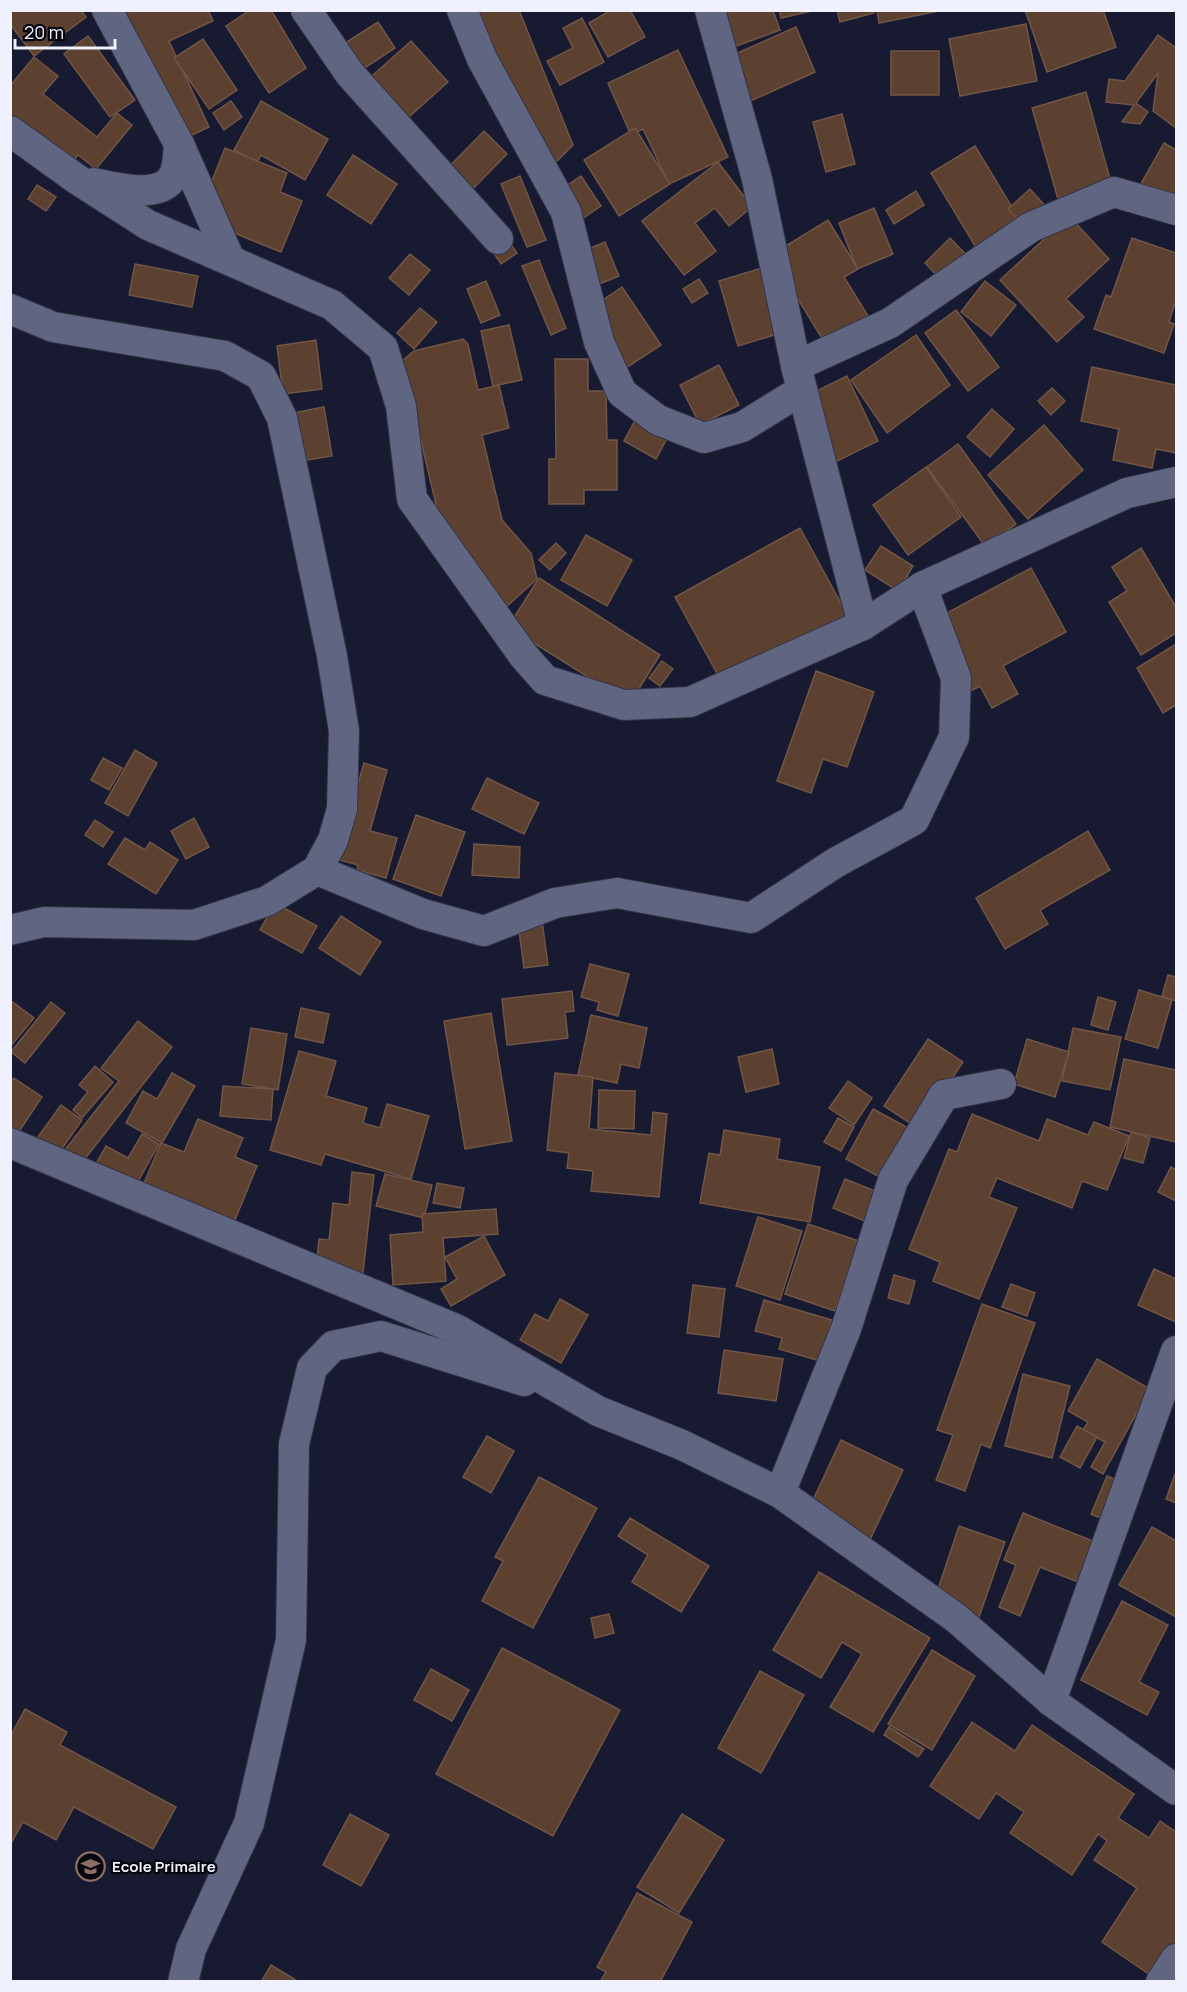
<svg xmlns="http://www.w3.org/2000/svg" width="1187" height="1992" font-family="Manrope,sans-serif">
	<rect width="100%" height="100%" fill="#171a31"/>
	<g fill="#5c4131" stroke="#715545" stroke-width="1.5">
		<polygon points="10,10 81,10 86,17 34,56 10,24"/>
		<polygon points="105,10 208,10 213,21 169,41 209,127 168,147"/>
		<polygon points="250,10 271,10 306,68 269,93 226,26"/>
		<polygon points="460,10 519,10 573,145 546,172"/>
		<polygon points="611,10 630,10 645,37 608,57 589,23"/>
		<polygon points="722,10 773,10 780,30 709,56 697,20"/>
		<polygon points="779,10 812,10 812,11 781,18"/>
		<polygon points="837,10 873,10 874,13 840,22"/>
		<polygon points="877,10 944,10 879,23"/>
		<polygon points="1025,10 1103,10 1116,47 1047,72"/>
		<polygon points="582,18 604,62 560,85 547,61 573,48 563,28"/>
		<polygon points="378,22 395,48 345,81 328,54"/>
		<polygon points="1026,24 1037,81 960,96 949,39"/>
		<polygon points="796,27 815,72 744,104 724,59"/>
		<polygon points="1158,35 1176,48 1176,128 1153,111 1158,73 1136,103 1148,112 1140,124 1122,122 1134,105 1106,102 1109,79 1125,81"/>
		<polygon points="88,36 135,100 110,117 64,54"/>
		<polygon points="203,39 237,90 209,109 174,58"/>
		<polygon points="411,41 448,82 390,134 353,93"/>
		<polygon points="678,50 728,157 669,184 643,129 631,135 608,83"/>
		<rect x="891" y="51" width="48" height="44"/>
		<polygon points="34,57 58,76 43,94 97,137 117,113 132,125 96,169 78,155 65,171 10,122 10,86"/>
		<polygon points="1086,92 1115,197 1062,213 1032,108"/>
		<polygon points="231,101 242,117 224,130 213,113"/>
		<polygon points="261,101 328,139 305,180 261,155 257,163 234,150"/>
		<polygon points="842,114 855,164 826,172 813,122"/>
		<polygon points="635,128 670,184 619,216 584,160"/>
		<polygon points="484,131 507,154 458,204 435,181"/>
		<polygon points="1164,143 1176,150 1176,219 1134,196"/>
		<polygon points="975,146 1030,237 986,264 931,173"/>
		<polygon points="225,148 287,173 280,192 302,201 281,252 197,218"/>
		<polygon points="353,155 397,184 371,224 327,195"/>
		<polygon points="718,162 752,207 729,226 715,208 695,223 716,251 684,275 642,221"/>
		<polygon points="520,176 546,240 527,247 501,184"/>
		<polygon points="581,176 601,206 570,227 550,197"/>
		<polygon points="37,185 56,197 46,211 28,199"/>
		<polygon points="1030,189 1048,209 1026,228 1008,209"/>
		<polygon points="916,191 924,205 894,224 886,210"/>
		<polygon points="874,208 893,254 857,269 839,223"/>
		<polygon points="1069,216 1109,259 1066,299 1084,317 1057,342 1000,280"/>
		<polygon points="828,220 858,269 844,277 878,332 834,358 771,255"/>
		<polygon points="499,227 517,253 501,264 484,238"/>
		<polygon points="950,238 976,265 951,290 925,263"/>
		<polygon points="1132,238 1176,253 1176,300 1169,322 1174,324 1164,353 1094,329 1106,295 1111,297"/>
		<polygon points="605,242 619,276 587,289 574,255"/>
		<polygon points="410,254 430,270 409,295 389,278"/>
		<polygon points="539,260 566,328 551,335 522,266"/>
		<polygon points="135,264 198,276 192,307 129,295"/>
		<polygon points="768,266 787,331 738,346 719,281"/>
		<polygon points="699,279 708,293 692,303 683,289"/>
		<polygon points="486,281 500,315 481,323 467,289"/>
		<polygon points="985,281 1016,305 991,336 961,312"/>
		<polygon points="622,287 661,345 626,368 588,310"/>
		<polygon points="420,308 437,322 414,349 397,333"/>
		<polygon points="956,310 999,367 968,391 925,333"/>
		<polygon points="509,325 522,380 493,386 481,331"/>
		<polygon points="916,335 950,385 887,433 851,380"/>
		<polygon points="463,339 468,344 478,390 499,385 509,428 482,435 502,520 531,553 537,579 495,617 451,568 402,361 414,351"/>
		<polygon points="316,340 322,389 283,394 277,346"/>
		<polygon points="555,359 588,359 588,391 606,391 607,440 617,440 617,490 584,490 584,504 549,504 549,459 556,459"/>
		<polygon points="719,365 739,405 700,425 680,385"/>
		<polygon points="1092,367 1176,385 1176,453 1156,449 1152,468 1113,460 1119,429 1081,421"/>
		<polygon points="847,376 878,441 823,468 792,403"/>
		<polygon points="1052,388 1065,401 1051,415 1038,401"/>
		<polygon points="324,407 332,456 296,462 288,414"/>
		<polygon points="992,409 1014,429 990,457 967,437"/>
		<polygon points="640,411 672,429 656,459 624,441"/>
		<polygon points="1044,425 1083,470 1028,519 988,475"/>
		<polygon points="958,444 1016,524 985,546 927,467"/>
		<polygon points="926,467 961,517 908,555 873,505"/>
		<polygon points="800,528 849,618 724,686 675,597"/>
		<polygon points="586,535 632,560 607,606 561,580"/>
		<polygon points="556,543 566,553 550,570 539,560"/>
		<polygon points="881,546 913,566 898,591 865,570"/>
		<polygon points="1141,548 1176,607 1176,633 1141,655 1109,602 1127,591 1112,567"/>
		<polygon points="1031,568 1066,632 1003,666 1018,694 992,708 980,686 967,693 930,622"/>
		<polygon points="539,578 660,655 630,703 508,627"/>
		<polygon points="1176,644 1176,705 1163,713 1137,668"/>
		<polygon points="662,661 673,669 660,686 649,678"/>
		<polygon points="816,671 874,692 847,767 823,759 811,793 777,781"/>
		<polygon points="135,750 157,763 128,816 105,803"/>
		<polygon points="103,758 122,768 109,790 91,780"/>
		<polygon points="364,763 387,770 370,831 397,838 386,878 357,870 358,865 336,859"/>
		<polygon points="487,778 539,803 524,834 472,809"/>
		<polygon points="416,815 465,832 441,896 393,879"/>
		<polygon points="194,818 209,847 186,859 171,831"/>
		<polygon points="95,820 113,832 103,847 85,835"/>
		<polygon points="1088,831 1110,870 1040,910 1048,924 1005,949 976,898"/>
		<polygon points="125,838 145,850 150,842 178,860 156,894 108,864"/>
		<polygon points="474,844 520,847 519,878 472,875"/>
		<polygon points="275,903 317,926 302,953 260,930"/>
		<polygon points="540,906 548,965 524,968 516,909"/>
		<polygon points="341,916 381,942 360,975 319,948"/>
		<polygon points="590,964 629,974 618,1016 597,1010 599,1002 581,997"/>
		<polygon points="1168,975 1176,977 1176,1001 1162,996"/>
		<polygon points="1139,990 1172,1000 1158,1048 1125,1039"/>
		<polygon points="572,991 574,1011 565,1012 568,1038 507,1045 502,999"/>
		<polygon points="1098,997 1116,1002 1108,1030 1091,1025"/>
		<polygon points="10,1000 34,1018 10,1047"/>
		<polygon points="51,1002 65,1013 25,1063 11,1052"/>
		<polygon points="301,1008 329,1014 323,1043 295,1037"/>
		<polygon points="491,1013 512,1141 465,1149 444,1021"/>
		<polygon points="591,1015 647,1028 639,1068 621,1064 617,1083 578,1075"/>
		<polygon points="138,1021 172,1047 81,1164 64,1151 119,1081 101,1068"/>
		<polygon points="251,1028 287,1034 278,1090 242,1084"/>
		<polygon points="1073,1028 1121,1037 1110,1090 1062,1081"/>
		<polygon points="928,1039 963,1062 919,1129 884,1106"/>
		<polygon points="1027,1039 1069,1052 1055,1097 1014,1084"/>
		<polygon points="772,1049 779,1084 746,1092 738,1057"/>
		<polygon points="299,1051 336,1061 326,1096 367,1108 363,1123 380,1128 387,1104 429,1116 411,1179 325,1154 321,1165 270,1150"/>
		<polygon points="1124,1059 1176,1070 1176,1142 1110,1127"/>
		<polygon points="95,1066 113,1082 82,1118 73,1110 88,1092 79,1085"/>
		<polygon points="172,1073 195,1086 162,1143 126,1123 143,1091 157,1099"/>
		<polygon points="555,1073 593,1077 589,1129 651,1135 653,1112 667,1114 659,1197 591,1191 593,1171 567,1168 569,1153 547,1150"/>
		<polygon points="14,1078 42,1097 18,1133 10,1129 10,1083"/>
		<polygon points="848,1081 872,1098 854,1125 829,1108"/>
		<polygon points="223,1086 273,1089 271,1120 220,1116"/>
		<polygon points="599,1090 635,1091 634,1129 598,1128"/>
		<polygon points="61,1105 82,1120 57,1156 35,1141"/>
		<polygon points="873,1109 916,1132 889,1182 846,1159"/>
		<polygon points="972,1114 1039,1141 1047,1119 1088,1135 1094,1122 1129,1136 1107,1190 1082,1181 1072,1208 997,1178 989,1197 1017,1208 979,1299 933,1281 940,1262 909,1249 949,1149 957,1152"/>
		<polygon points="838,1118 854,1127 841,1151 824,1142"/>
		<polygon points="198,1119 243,1138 235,1157 257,1166 228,1237 157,1208 163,1190 144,1183 161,1143 184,1152"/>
		<polygon points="724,1130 780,1139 777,1159 820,1167 810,1222 700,1203 709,1153 720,1155"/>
		<polygon points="1131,1132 1150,1138 1143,1163 1124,1158"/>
		<polygon points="142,1134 159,1144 132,1192 93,1169 106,1146 128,1158"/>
		<polygon points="1171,1167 1176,1170 1176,1201 1158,1192"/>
		<polygon points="352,1172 374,1175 363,1273 316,1268 319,1239 329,1240 333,1203 349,1205"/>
		<polygon points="385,1174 432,1185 424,1218 376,1206"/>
		<polygon points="845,1179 885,1195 872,1224 833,1208"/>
		<polygon points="437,1183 464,1188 460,1208 433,1203"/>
		<polygon points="496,1209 498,1234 443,1238 446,1281 393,1285 390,1235 423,1232 422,1214"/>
		<polygon points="758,1217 802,1231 780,1300 736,1286"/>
		<polygon points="808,1224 859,1241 835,1311 785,1294"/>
		<polygon points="484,1236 505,1275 451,1306 441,1289 457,1279 445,1257"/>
		<polygon points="1154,1269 1176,1279 1176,1322 1138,1305"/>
		<polygon points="894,1275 915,1281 909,1304 888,1298"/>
		<polygon points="1011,1284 1035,1293 1027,1316 1002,1307"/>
		<polygon points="693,1285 725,1289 719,1337 687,1333"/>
		<polygon points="560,1299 588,1315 561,1363 520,1340 535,1314 548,1321"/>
		<polygon points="764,1300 832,1320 820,1361 779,1349 782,1338 755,1331"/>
		<polygon points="982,1304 1035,1323 990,1448 981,1444 965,1491 936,1480 953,1435 937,1430"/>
		<polygon points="724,1350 783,1359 776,1401 718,1393"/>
		<polygon points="1097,1359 1150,1389 1103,1474 1091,1467 1105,1442 1083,1430 1088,1422 1068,1411"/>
		<polygon points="1023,1374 1070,1386 1052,1458 1005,1446"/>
		<polygon points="1077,1426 1097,1437 1080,1468 1060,1457"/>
		<polygon points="487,1436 514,1451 491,1493 463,1477"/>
		<polygon points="841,1440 903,1470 866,1548 806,1515"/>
		<polygon points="1176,1471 1176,1503 1166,1499"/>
		<polygon points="1107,1476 1129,1485 1113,1523 1091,1514"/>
		<polygon points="539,1477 597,1508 533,1628 482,1601 503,1561 495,1557"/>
		<polygon points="1023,1513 1095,1542 1078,1582 1040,1567 1020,1616 999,1607 1016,1565 1004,1560"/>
		<polygon points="630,1518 709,1566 681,1612 632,1582 648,1555 618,1536"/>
		<polygon points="959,1526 1005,1542 978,1620 933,1604"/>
		<polygon points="1152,1527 1176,1541 1176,1617 1119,1585"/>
		<polygon points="819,1572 930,1638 873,1732 830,1707 862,1654 842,1642 821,1678 773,1650"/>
		<polygon points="1122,1601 1168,1625 1139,1682 1159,1692 1147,1715 1081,1680"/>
		<polygon points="609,1614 614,1633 595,1638 591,1618"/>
		<polygon points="502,1648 620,1710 553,1836 436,1774"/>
		<polygon points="932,1650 975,1676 932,1750 888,1724"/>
		<polygon points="431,1669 469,1690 452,1721 414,1700"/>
		<polygon points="760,1671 804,1695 761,1773 718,1748"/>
		<polygon points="25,1709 67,1732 60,1745 176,1807 153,1849 74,1807 56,1840 23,1822 10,1845 10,1737"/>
		<polygon points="972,1722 1015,1751 1032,1725 1134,1794 1118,1818 1149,1838 1160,1821 1176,1832 1176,1948 1156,1979 1102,1942 1137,1888 1094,1860 1107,1841 1098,1834 1072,1875 1010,1833 1024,1812 996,1793 979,1819 930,1786"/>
		<polygon points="889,1727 924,1749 918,1757 884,1735"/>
		<polygon points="350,1814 389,1835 361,1886 323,1865"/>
		<polygon points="682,1814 724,1840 679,1913 637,1887"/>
		<polygon points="637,1893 692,1922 660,1982 600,1982 606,1972 597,1967"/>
		<polygon points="271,1965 299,1982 261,1982"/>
	</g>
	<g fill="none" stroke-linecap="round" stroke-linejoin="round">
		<defs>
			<g id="minor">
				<polyline points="107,10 179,144 230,260"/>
				<polyline points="306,10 350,74 498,239"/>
				<polyline points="462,10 482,59 566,212 599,342 622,393 658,420 704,438 742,427 802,390"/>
				<polyline points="710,10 757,179 796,366 863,625"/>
				<polyline points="10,131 78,180 148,225 332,305 383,348 401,406 412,499 523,655 545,680 624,705 690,702 863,625 922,587"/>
				<path d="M93,183C115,187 165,202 175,172C178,164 178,153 179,144"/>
				<polyline points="10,309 53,327 225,356 261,376 282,418 332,656 344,731 342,809 333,840 317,870 267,901 194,925 44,922 10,930"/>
				<polyline points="796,366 890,323 1031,227 1114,192 1176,210"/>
				<polyline points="317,870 423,914 484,931 555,903 617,893 751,918 835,863 914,820 954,737 956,678 922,587 1127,493 1176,482"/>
				<polyline points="10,1143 456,1329 598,1411 682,1445 780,1493 956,1618 1051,1701 1176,1790"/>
				<polyline points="780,1493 846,1329 893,1180 944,1095 1001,1084"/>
				<polyline points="1051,1701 1176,1351"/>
				<polyline points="183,1982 191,1949 249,1823 291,1640 294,1444 312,1368 333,1346 381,1336 524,1381"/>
				<polyline points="1161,1982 1176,1959"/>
			</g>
		</defs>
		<use href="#minor" stroke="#333346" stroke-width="32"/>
		<use href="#minor" stroke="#606581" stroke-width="30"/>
	</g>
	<defs>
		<symbol id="school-ring" viewBox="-11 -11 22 22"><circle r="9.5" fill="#05060f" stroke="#8d6e63" stroke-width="1.5"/><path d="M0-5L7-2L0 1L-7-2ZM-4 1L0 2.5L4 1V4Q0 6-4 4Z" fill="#8d6e63"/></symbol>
	</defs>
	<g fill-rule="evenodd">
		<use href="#school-ring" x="74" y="1850" width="33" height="33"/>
	</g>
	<g text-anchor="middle" stroke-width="4.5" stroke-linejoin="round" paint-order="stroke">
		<g font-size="15" font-weight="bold" fill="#eff1ff" stroke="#05060f" text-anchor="start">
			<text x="112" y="1872">Ecole Primaire</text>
		</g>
	</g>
	<rect width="1187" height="1992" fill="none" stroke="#eff1ff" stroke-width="24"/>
	<path d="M15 39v9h100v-9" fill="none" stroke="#eff1ff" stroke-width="3"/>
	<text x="24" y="39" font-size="18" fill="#eff1ff" stroke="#05060f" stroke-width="4.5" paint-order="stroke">20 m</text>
</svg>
